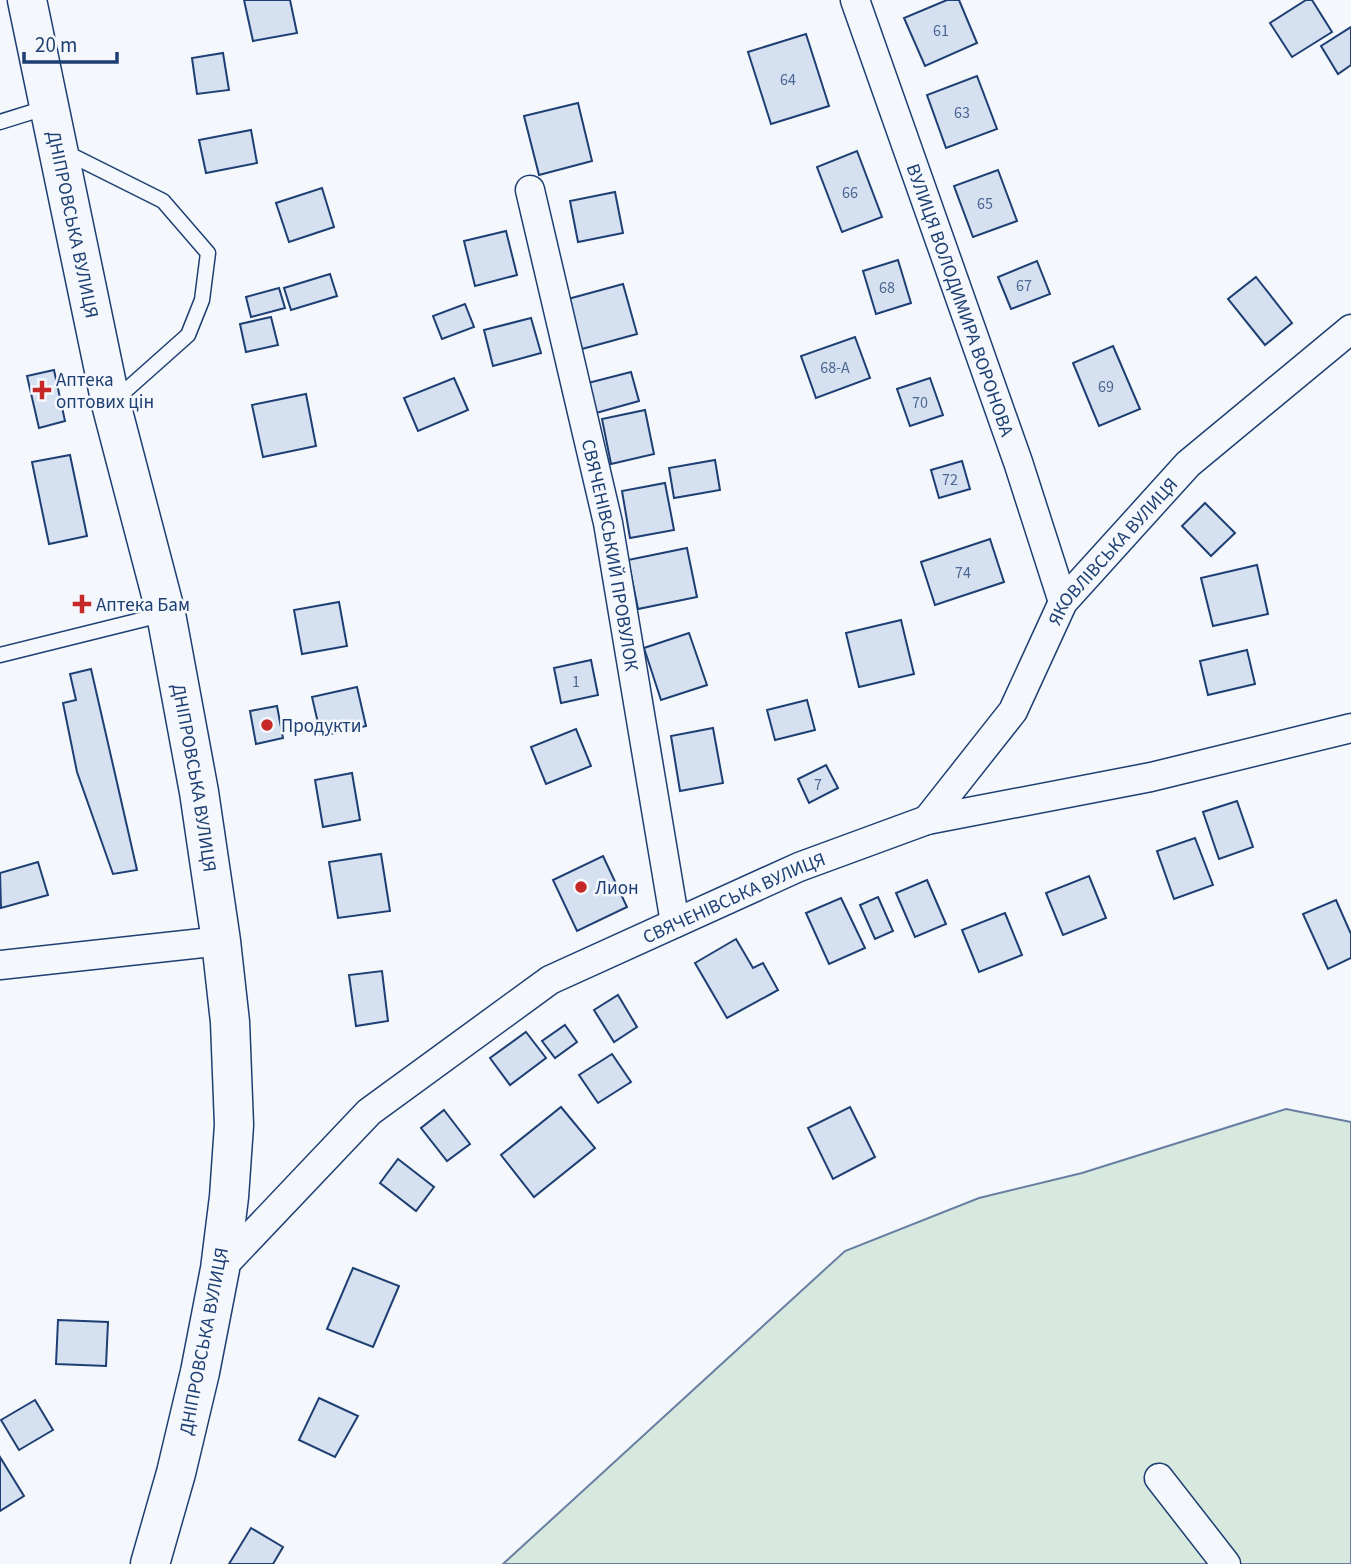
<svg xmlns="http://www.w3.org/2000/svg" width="1351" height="1564" font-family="'Source Sans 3',sans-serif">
	<rect width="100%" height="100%" fill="#f4f7fb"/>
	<polygon fill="#d7e8df" stroke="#687fa3" stroke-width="2" points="1286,1109 1351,1122 1351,1564 503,1564 845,1251 979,1198 1082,1173"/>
	<g fill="#d5e0f0" stroke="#1d3f73" stroke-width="2">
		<polygon points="244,0 290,0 297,33 253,41"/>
		<polygon points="947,0 959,0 977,43 925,66 904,18"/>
		<polygon points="1306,0 1312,0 1332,32 1292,57 1270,23"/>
		<polygon points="1351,27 1351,65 1338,74 1321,46"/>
		<polygon points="806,34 829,106 771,124 748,52"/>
		<polygon points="223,53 229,90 197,94 192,58"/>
		<polygon points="977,76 997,129 946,148 927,95"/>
		<polygon points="578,103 592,161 539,175 524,116"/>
		<polygon points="251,130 257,163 206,173 199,140"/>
		<polygon points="857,151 882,217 842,232 817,167"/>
		<polygon points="998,170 1017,221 973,237 954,186"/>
		<polygon points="322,188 334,227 289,242 276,203"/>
		<polygon points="615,192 623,233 578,242 570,201"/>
		<polygon points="506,231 517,275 475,286 464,241"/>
		<polygon points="898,260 911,303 876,314 863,271"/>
		<polygon points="1037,261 1050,294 1011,309 998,277"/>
		<polygon points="330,274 337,296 291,310 284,288"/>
		<polygon points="1256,277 1292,323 1265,345 1228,299"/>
		<polygon points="623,284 637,334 582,349 568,299"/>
		<polygon points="279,288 285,308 251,317 246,297"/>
		<polygon points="465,304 474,327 442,339 433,316"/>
		<polygon points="271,317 278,345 246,352 240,324"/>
		<polygon points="531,318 541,353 493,366 484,330"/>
		<polygon points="855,337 870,378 816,398 801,356"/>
		<polygon points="1113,346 1140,409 1099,426 1073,363"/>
		<polygon points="54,370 65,421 39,428 27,376"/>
		<polygon points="631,372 639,401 596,413 588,383"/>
		<polygon points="454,378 468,410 418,431 404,398"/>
		<polygon points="930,378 943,415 910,426 897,389"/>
		<polygon points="306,394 316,446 263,457 252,405"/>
		<polygon points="645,410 654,454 611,464 602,419"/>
		<polygon points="70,455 87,536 49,544 32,462"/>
		<polygon points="715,460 720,490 674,498 669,468"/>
		<polygon points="962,461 970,489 939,498 931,470"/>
		<polygon points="665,483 674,530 630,538 622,491"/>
		<polygon points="1205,503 1235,533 1211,556 1182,526"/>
		<polygon points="990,539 1004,582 935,605 921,562"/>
		<polygon points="687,548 697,597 638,609 628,560"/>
		<polygon points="1257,565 1268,614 1213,626 1201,578"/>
		<polygon points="339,602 347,646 302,654 294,610"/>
		<polygon points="901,620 914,674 859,687 846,633"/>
		<polygon points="689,633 707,685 661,700 644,648"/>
		<polygon points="1247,650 1255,684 1208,695 1200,661"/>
		<polygon points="591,660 598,695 561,703 554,668"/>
		<polygon points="91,669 137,870 113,874 77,772 63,703 76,700 70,674"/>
		<polygon points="357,687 366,726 321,736 312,697"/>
		<polygon points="807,700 815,730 775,740 767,710"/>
		<polygon points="277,706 283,738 256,744 250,711"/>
		<polygon points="713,728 723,783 680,791 671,736"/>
		<polygon points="576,729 591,766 546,784 531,747"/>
		<polygon points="826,765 838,788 809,803 798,779"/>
		<polygon points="352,773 360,820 323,827 315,780"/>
		<polygon points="1237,801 1253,847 1219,859 1203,812"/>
		<polygon points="1195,838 1213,885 1174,899 1157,851"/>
		<polygon points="381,854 390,911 338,918 329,862"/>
		<polygon points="603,856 627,907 577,931 553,880"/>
		<polygon points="38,862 48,895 1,908 0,873"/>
		<polygon points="1089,876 1106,918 1063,935 1046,893"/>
		<polygon points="927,880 946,924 915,937 896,893"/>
		<polygon points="878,897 893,931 875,939 860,905"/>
		<polygon points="841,898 865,948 829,964 806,913"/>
		<polygon points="1336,900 1351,934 1351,958 1328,969 1303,914"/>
		<polygon points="1005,913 1022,955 979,972 962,930"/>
		<polygon points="736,939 753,968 763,963 778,990 727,1018 695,963"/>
		<polygon points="382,971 388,1021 356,1026 349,975"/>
		<polygon points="618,995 637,1027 614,1042 594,1010"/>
		<polygon points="565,1025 577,1042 555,1058 542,1041"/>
		<polygon points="526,1032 546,1058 510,1085 490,1058"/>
		<polygon points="612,1054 631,1082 598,1103 579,1075"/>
		<polygon points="561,1107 595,1148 534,1197 501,1155"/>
		<polygon points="850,1107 875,1157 833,1179 808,1128"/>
		<polygon points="444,1110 470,1144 447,1161 421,1128"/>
		<polygon points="398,1159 434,1187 416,1211 380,1183"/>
		<polygon points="353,1268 399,1286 373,1347 327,1329"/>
		<polygon points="58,1320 108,1322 106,1366 56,1364"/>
		<polygon points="319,1398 358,1416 335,1457 299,1440"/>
		<polygon points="35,1400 53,1430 19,1450 1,1420"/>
		<polygon points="0,1457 24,1496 0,1511"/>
		<polygon points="251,1528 283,1547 273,1564 229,1564"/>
	</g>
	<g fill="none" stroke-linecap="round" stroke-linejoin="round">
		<defs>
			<g id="lane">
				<polyline points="0,122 48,107"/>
				<polyline points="65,152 163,201 208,253 202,300 188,335 115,400"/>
				<polyline points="0,655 165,614"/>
			</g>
			<g id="street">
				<path id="s1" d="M855,0L1018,462L1063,602"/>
				<path id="s2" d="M530,190L608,523L675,923"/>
				<path id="s3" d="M927,820L1013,711L1063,602L1188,464L1351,329"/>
				<polyline points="0,965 221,941"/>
				<path id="s4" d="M220,1269L369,1112L550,980L799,867L927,820L1151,777L1351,728"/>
				<polyline points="1159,1478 1226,1564"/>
			</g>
			<g id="highway">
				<path id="s5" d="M27,0L111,404L166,614L199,792L221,941L230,1022L234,1125L229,1197L220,1269L200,1372L176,1473L150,1564"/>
			</g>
		</defs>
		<use href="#lane" stroke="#1d3f73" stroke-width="17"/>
		<use href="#street" stroke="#1d3f73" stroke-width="31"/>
		<use href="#highway" stroke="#1d3f73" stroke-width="41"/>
		<use href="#lane" stroke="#f4f7fb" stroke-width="14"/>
		<use href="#street" stroke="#f4f7fb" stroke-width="28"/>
		<use href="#highway" stroke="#f4f7fb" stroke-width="38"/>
	</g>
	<g fill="#c62828" stroke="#f4f7fb" stroke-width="2.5">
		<path d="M38.5 379.5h7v7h7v7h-7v7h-7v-7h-7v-7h7z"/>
		<path d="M78.5 593.5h7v7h7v7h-7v7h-7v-7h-7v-7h7z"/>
		<circle cx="267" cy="725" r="7"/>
		<circle cx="581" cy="887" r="7"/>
	</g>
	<g text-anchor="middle" stroke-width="5" stroke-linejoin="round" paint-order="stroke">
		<g font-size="16" fill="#4b6792">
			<text x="941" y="36">61</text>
			<text x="788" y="85">64</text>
			<text x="962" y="118">63</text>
			<text x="850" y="198">66</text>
			<text x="985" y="209">65</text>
			<text x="1024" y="291">67</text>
			<text x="887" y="293">68</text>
			<text x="835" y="373">68-А</text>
			<text x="1106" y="392">69</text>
			<text x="920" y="408">70</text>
			<text x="950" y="485">72</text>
			<text x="963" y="578">74</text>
			<text x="576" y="687">1</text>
			<text x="818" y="790">7</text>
		</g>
		<g font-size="19" fill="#1d3f73" stroke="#f4f7fb">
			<text dy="7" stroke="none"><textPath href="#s5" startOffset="229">ДНІПРОВСЬКА ВУЛИЦЯ</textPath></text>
			<text dy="7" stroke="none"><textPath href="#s1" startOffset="318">ВУЛИЦЯ ВОЛОДИМИРА ВОРОНОВА</textPath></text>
			<text dy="7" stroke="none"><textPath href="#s3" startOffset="329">ЯКОВЛІВСЬКА ВУЛИЦЯ</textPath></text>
			<text dy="7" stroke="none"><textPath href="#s2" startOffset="374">СВЯЧЕНІВСЬКИЙ ПРОВУЛОК</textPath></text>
			<text dy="7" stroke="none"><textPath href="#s5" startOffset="796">ДНІПРОВСЬКА ВУЛИЦЯ</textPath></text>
			<text dy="7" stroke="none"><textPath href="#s4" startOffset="642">СВЯЧЕНІВСЬКА ВУЛИЦЯ</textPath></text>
			<text transform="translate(203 1341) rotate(-79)" y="7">ДНІПРОВСЬКА ВУЛИЦЯ</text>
		</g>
		<g font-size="19" fill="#1d3f73" stroke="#f4f7fb" text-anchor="start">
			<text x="56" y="386">Аптека<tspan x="56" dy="22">оптових цін</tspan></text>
			<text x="96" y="611">Аптека Бам</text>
			<text x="281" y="732">Продукти</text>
			<text x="595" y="894">Лион</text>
		</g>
	</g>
	<path d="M24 52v10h93v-10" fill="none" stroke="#1d3f73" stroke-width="3.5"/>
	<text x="35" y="52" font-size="21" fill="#1d3f73" stroke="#f4f7fb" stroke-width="5" paint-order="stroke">20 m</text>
</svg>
